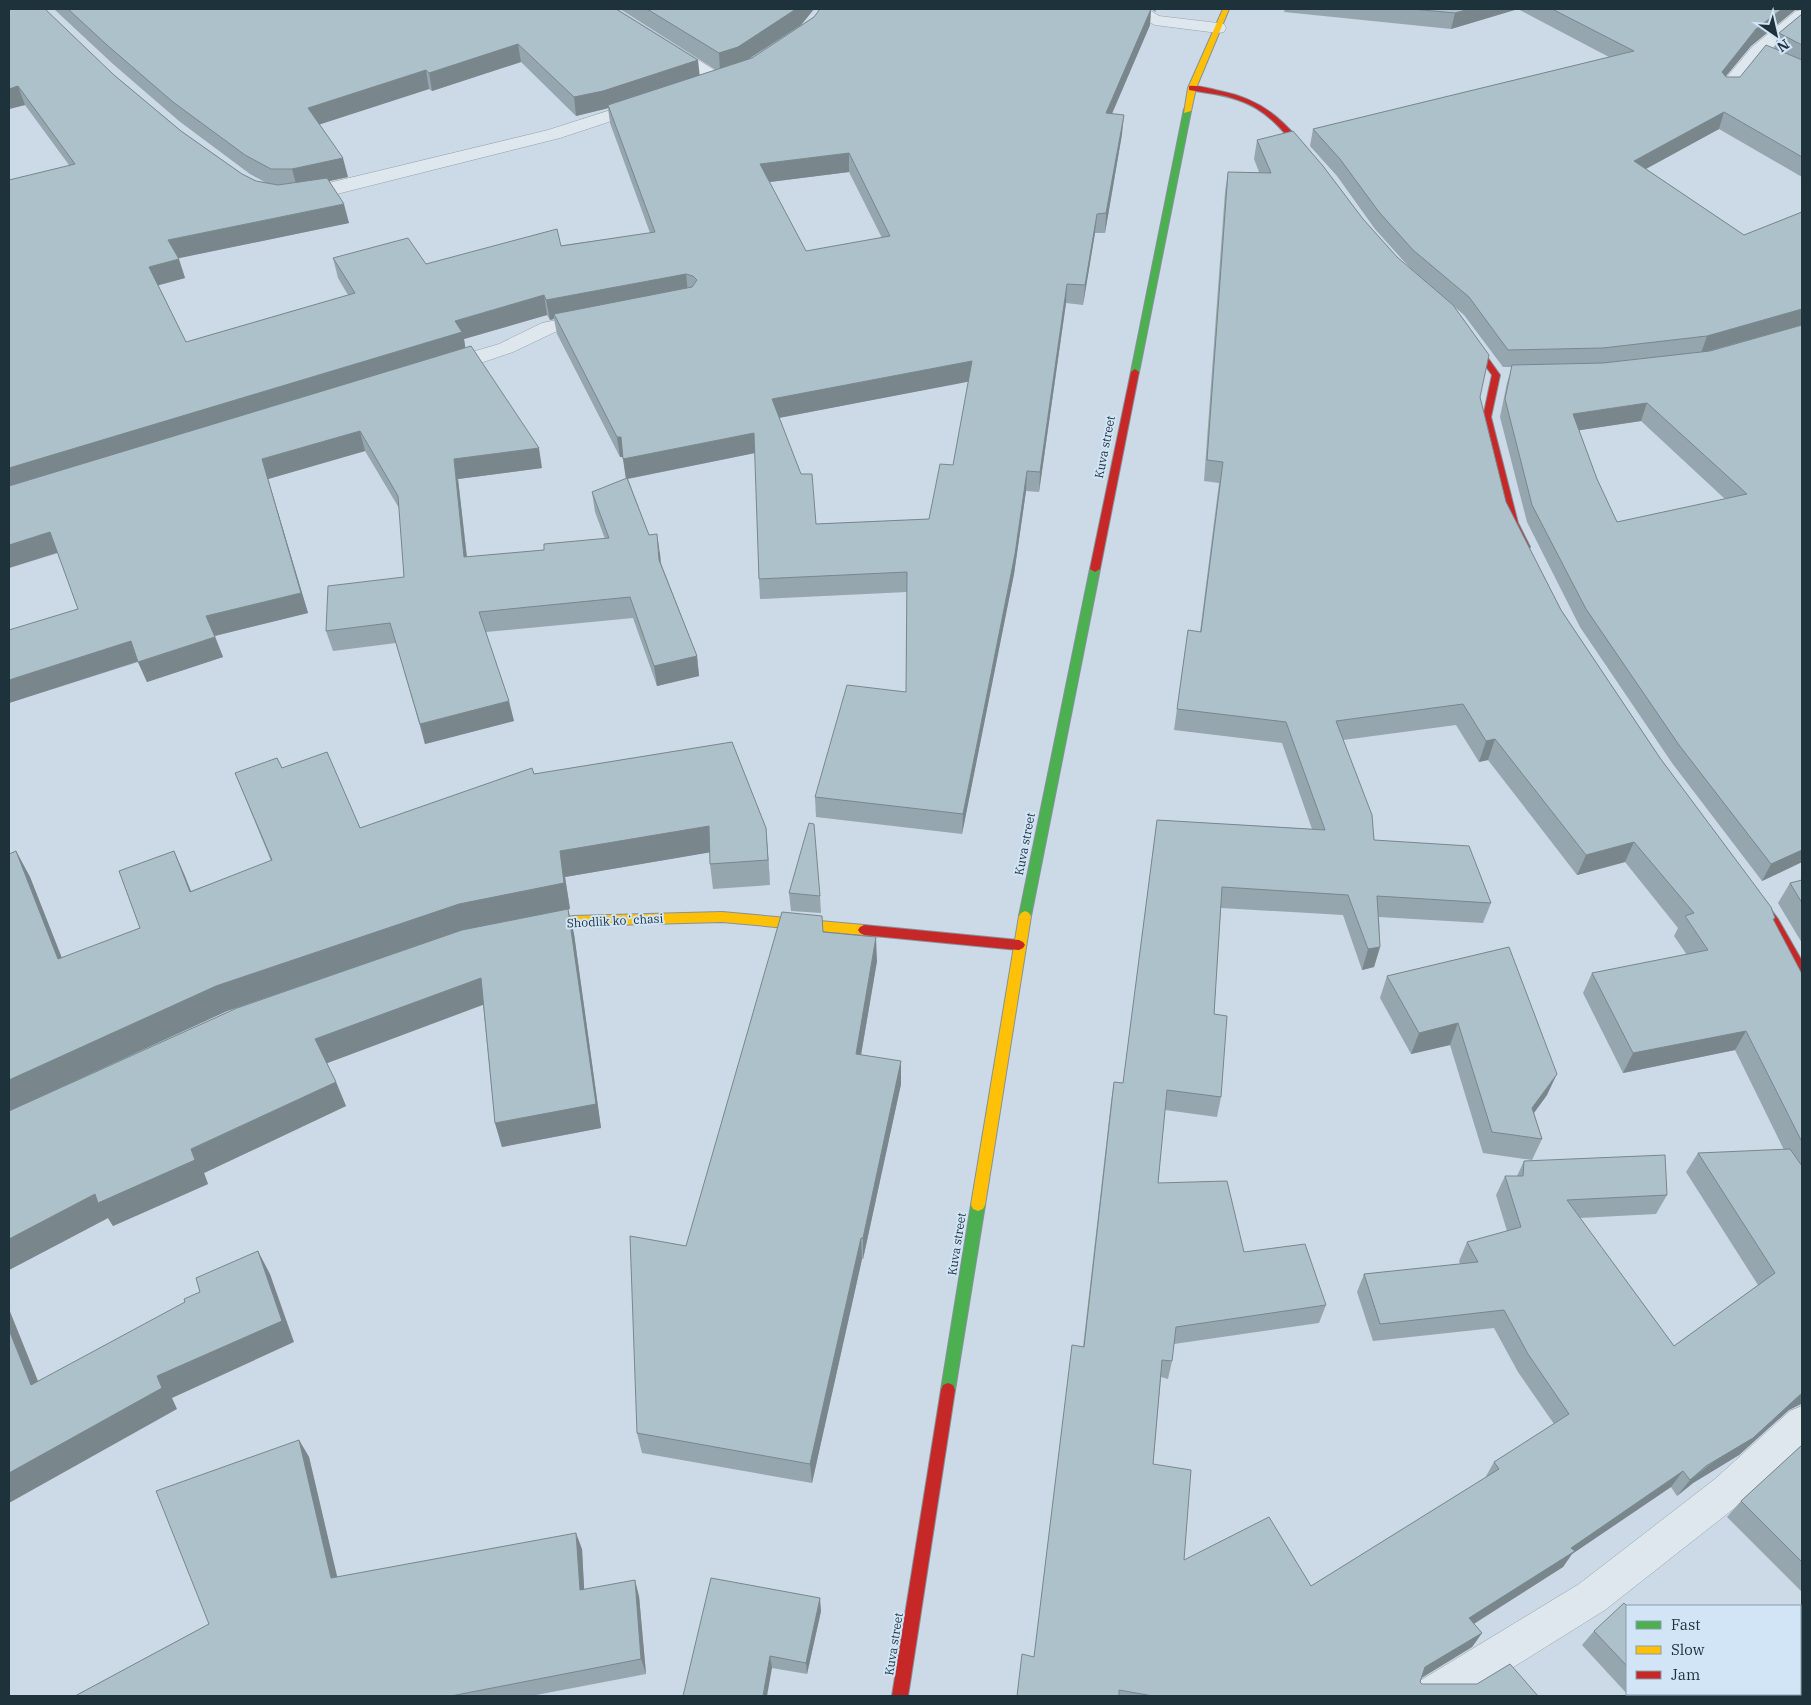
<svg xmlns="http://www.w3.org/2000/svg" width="1811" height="1705" font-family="'IBM Plex Serif',serif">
	<rect width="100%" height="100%" fill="#ccd9e6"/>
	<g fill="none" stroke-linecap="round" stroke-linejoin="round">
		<defs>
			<g id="lane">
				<polygon points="1129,9 1148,9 1159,16 1218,23 1224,24 1226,28 1224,32 1218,33 1155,25 1131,13"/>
				<polygon points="1802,10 1802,23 1764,55 1733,92 1727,93 1721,92 1718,88 1721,84 1752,47 1796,11"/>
			</g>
			<g id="street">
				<polygon points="598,9 617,9 724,76 727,80 724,84 718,85 712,84 600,13"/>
				<polygon points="645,99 651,100 654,104 651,108 560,138 325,197 298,202 291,200 288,196 291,192 548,130"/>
				<polygon points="591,313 598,315 601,319 598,323 555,332 513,352 451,373 443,374 435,373 432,368 435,363 499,344 542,323"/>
				<polygon points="1802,1406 1802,1446 1741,1503 1605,1610 1467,1696 1413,1696 1418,1682 1579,1584 1715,1479 1790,1411"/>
			</g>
			<g id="fast">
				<polygon points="1184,109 1191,111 1139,372 1135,375 1131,372"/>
				<polygon points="1095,566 1100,569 1031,916 1029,919 1021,919 1019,916 1090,569"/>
				<polygon points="978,1199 983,1201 985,1205 955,1390 953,1395 948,1397 943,1395 941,1390 971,1205 973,1201"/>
			</g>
			<g id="slow">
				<polygon points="1223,9 1229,9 1196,88 1191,111 1184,113 1188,88"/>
				<polygon points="1025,911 1029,913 1031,916 985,1205 983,1209 978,1211 973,1209 971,1205 1019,916 1021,913"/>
				<polygon points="722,912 864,925 868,927 870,930 868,933 864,935 722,922 573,926 535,934 531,932 529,929 531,926 535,924 573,916"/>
			</g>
			<g id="jam">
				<path d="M1189,86C1199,85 1210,89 1220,91C1266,100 1288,124 1316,161L1309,163C1289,138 1270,110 1238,100C1223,94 1206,93 1189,90Z"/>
				<polygon points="1465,329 1468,330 1500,375 1491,417 1518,523 1530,547 1528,549 1522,549 1508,523 1483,417 1492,375 1461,332"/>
				<polygon points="1135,369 1139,372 1100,569 1095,572 1090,569 1131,372"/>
				<polygon points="1751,887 1755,888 1778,919 1802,961 1802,976 1798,974 1770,925 1747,894 1745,891 1747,888"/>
				<polygon points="864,925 1019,940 1023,942 1025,945 1023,948 1019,950 864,935 860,933 858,930 860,927"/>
				<polygon points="948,1383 953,1385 955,1390 908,1696 892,1696 941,1390 943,1385"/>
			</g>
		</defs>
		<use href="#lane" stroke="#96a2ab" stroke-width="1"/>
		<use href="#street" stroke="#96a2ab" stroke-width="1"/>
		<use href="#fast" stroke="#85929b" stroke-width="2"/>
		<use href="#slow" stroke="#85929b" stroke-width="2"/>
		<use href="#jam" stroke="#85929b" stroke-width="2"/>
		<use href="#lane" fill="#dee6ee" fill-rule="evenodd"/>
		<use href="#street" fill="#dee6ee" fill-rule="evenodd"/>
		<use href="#fast" fill="#4caf50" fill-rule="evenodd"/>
		<use href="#slow" fill="#ffc107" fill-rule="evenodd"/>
		<use href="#jam" fill="#c62828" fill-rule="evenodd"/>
	</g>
	<g fill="#95a6ae" fill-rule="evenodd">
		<path d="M9,9L114,75L181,131L242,174L256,181L265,182L250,174L179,121L113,64L54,9H616L699,75L716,70L620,9H814L801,25L749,59L752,58L814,17L820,9H1157L1155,12L1151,9L1150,25L1112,114L1122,134L1105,233H1095L1083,305L1066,303L1039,492L1026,491L1014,574L962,834L816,817L815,797L906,692L907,592L760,599L759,579L755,453L628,479L649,535L660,554L661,563L697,656L699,676L657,686L633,618L486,632L514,721L425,744L396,643L333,651L326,631L404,577L399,508L365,451L268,479L308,613L215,636L223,657L147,682L138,662L9,703L78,609L58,553L9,568L69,165L25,105L9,109ZM521,62L576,116L608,108L610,123L650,233L426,264L333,258L338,278L348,295L186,342L158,285L185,278L178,258L349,223L329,181L348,177L319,124L429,89L432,91ZM849,172L882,238L806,251L769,182ZM547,315L550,320L554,319L557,334L620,457H623L626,479L592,492L595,512L605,539L544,550L467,557L458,479L542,468L465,347L464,339ZM969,381L953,465L929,519L816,524L779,418Z"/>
		<path d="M1285,9H1802L1795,10L1751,46L1726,76V77H1740L1774,48L1779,33L1802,14V177L1719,129L1646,169L1744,235L1802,212V862L1762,881L1672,763L1580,627L1527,522L1500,417L1507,383L1512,367H1503L1464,315L1409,267L1375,229L1337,176L1310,146L1313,129L1609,57L1518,9L1451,29L1284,12ZM1794,327L1710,351L1705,352ZM1641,421L1725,499L1617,522L1597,479L1579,430Z"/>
		<path d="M1257,140L1480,397L1506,502L1561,610L1660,758L1775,918L1773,921L1802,974V1405L1801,1404L1789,1410L1739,1455L1693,1483L1677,1496L1671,1487L1572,1554L1563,1567L1474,1624L1482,1633L1472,1647L1422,1678L1420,1682L1422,1684L1538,1696H1017L1034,1657L1070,1363L1072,1345L1083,1347L1111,1102L1114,1082L1123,1083L1157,820L1312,829L1282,743L1174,730L1185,651L1200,632L1219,483L1204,481L1225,192L1228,172H1259L1254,159ZM1456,725L1479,762L1488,760L1577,875L1625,862L1678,928L1674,936L1687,955L1592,973L1583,993L1623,1073L1735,1050L1784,1150L1698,1153L1686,1172L1758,1285L1674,1346L1580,1218L1656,1214L1667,1195L1524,1161L1517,1176H1505L1496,1195L1507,1231L1467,1242L1459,1261L1460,1264L1364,1274L1357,1292L1373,1341L1494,1328L1518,1372L1554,1424L1494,1462L1485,1478L1311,1586L1184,1560L1153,1464L1161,1377L1168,1379L1172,1361L1174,1344L1319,1323L1326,1305L1244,1252L1158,1183L1165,1110L1217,1117L1221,1097L1214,1014L1221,908L1343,915L1362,970L1374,967L1380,947L1379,917L1483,923L1491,903L1374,840L1343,740Z"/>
		<path d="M732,742L766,828L770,885L713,889L710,864V852L565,877L570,909H568L574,934L601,1128L502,1147L495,1123L483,1004L326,1063L336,1082L346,1106L204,1173L208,1184L113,1226L108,1218L9,1270V854L16,851L30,877L62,958L140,928L119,871L174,851L191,891L271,861L235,773L277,758L282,768L327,752L360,828L532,768L534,774ZM300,986L237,1008L58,1089L227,1011Z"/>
		<polygon points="1802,880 1802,943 1778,903 1790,883"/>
		<polygon points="789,893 820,896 821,913 791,911"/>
		<polygon points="823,932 877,961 861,1055 901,1084 863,1259 862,1259 812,1483 642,1453 637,1433 686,1246"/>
		<polygon points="1509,947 1547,1095 1534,1113 1542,1139 1532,1160 1483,1153 1450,1045 1411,1054 1380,998 1387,976"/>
		<polygon points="299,1440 309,1457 337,1577 582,1549 584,1589 639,1596 646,1674 531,1696 75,1696 209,1624"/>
		<polygon points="1802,1445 1802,1592 1727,1517 1741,1501"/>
		<polygon points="1627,1606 1627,1694 1723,1694 1725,1696 1629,1696 1582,1645 1594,1631"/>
		<polygon points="821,1611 807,1674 772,1668 683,1696"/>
	</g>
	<g fill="#79878d">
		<polygon points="796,9 814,9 801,25 739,65 720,72 719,53"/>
		<polygon points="1151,9 1150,25 1104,132 1106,113"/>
		<polygon points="1469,9 1518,9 1451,29 1455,13"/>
		<polygon points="1782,9 1802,9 1795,10 1751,46 1716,88 1722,72 1756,29"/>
		<polygon points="518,44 521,62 432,91 429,73"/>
		<polygon points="698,60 700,78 608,105 608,108 605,109 576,116 574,97"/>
		<polygon points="426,70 429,89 312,127 308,108"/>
		<polygon points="18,86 25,105 9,109 9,89"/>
		<polygon points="1724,112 1719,129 1629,178 1634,161"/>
		<polygon points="1124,115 1122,134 1105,233 1106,213"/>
		<polygon points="849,153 849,172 761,183 760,164"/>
		<polygon points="343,158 348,177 297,188 292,169"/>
		<polygon points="344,204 349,223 175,259 168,240"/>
		<polygon points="1097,214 1095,233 1083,305 1085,285"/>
		<polygon points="179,259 185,278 156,286 149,267"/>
		<polygon points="686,274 688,293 554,314 554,319 550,320 546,300"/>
		<polygon points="1067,284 1066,303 1039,492 1040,472"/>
		<polygon points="544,295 547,315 464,339 466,352 9,491 9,468 455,321"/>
		<polygon points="1802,309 1802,325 1701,353 1707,336"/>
		<polygon points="972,361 972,381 773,419 772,399"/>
		<polygon points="1647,403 1641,421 1568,432 1573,414"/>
		<polygon points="360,431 365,451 268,479 308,613 214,636 206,616 262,459"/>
		<polygon points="754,433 755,453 626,479 623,459"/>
		<polygon points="617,437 621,437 624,457 620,457"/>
		<polygon points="539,448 542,468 458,479 469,577 464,557 454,459"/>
		<polygon points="1027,471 1026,491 1014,574 962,834 963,814"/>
		<polygon points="50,532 59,552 9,568 9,545"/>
		<polygon points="657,534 660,554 662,580 659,560"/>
		<polygon points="215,637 223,657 147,682 138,662"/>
		<polygon points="131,641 139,661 9,703 9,680"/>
		<polygon points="697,656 699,676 657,686 654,666"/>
		<polygon points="509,701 514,721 425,744 420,724"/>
		<polygon points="1495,739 1488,760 1479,762 1486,741"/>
		<polygon points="709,826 712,852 565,877 570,909 568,909 574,934 601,1128 502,1147 495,1123 596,1104 466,929 227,1011 9,1111 9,1080 216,986 560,851"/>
		<polygon points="766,828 768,854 770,885 768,860"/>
		<polygon points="1634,842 1625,862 1577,875 1586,855"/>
		<polygon points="1802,850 1802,862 1762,881 1771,864"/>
		<polygon points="16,851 30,877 72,984 58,959"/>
		<polygon points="174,851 185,876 201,917 190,892"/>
		<polygon points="876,937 877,961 857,1078 856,1054"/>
		<polygon points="1380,947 1374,967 1362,970 1368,949"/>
		<polygon points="481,978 488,1003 325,1064 315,1039"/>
		<polygon points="1458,1023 1450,1045 1411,1054 1419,1033"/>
		<polygon points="1746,1031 1735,1050 1623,1073 1633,1053"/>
		<polygon points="901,1061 901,1084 863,1259 863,1238"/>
		<polygon points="1557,1074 1547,1095 1522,1129 1532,1108"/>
		<polygon points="336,1082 346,1106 204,1173 208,1184 113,1226 108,1218 9,1270 9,1239 95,1194"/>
		<polygon points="861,1238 862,1259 812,1483 810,1464"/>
		<polygon points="258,1251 270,1274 294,1342 172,1398 177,1409 9,1503 9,1473 157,1376"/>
		<polygon points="9,1309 48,1406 31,1385 9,1330"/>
		<polygon points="1802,1393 1802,1403 1801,1404 1789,1410 1739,1455 1693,1483 1677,1496 1690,1480"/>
		<polygon points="299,1440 309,1457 341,1593 331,1578"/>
		<polygon points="1683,1471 1671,1487 1572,1554 1563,1567 1459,1633 1469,1618 1571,1548"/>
		<polygon points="576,1533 582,1549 585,1605 580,1590"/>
		<polygon points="635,1580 639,1596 646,1674 641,1659"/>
		<polygon points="820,1598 821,1611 807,1674 806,1663"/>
		<polygon points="1482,1633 1472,1647 1416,1681 1425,1667"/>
		<polygon points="770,1656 772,1668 767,1696 763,1696"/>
	</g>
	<g fill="#adc1ca" stroke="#79878d" fill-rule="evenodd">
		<path d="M9,9H45L114,75L181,131L242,174L256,181L278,185L327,178L344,204L168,240L179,259L149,267L186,342L355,293L333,258L408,238L426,264L557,229L561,246L655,232L608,105L752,58L814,17L820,9H1151L1106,113L1124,115L1106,213L1097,214L1085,285L1067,284L1040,472L1027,471L1015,554L963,814L815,797L847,685L906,692L907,572L759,579L754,433L623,459L621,437H617L554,314L692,287L697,280L693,276L686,274L546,300L544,295L455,321L462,332L9,468V180L75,164L18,86L9,89ZM849,153L890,236L806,251L760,164ZM972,361L953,465L940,464L929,519L816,524L812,474H801L772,399Z"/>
		<polygon points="68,9 616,9 698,60 603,91 574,97 518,44 429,73 426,70 308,108 343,158 292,169 271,169 245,155 173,102 107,45"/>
		<polygon points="647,9 796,9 738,47 719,53"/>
		<polygon points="1412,9 1469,9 1455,13"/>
		<polygon points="1552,9 1782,9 1756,29 1722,72 1726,77 1740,77 1766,45 1802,60 1802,157 1724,112 1634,161 1744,235 1802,212 1802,309 1707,336 1603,348 1508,350 1469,297 1413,250 1379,212 1340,159 1313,129 1634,51"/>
		<polygon points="1802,14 1802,45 1779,33"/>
		<polygon points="1293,131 1323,166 1363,219 1397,257 1453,305 1489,355 1480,397 1506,502 1561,610 1660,758 1771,907 1775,918 1773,919 1802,974 1802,1142 1746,1031 1633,1053 1592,973 1708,950 1685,916 1694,913 1634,842 1586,855 1495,739 1486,741 1463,704 1336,721 1372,815 1374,840 1469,846 1491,903 1377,896 1380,947 1368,949 1348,895 1222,887 1214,1014 1227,1016 1221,1097 1167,1090 1158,1183 1227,1181 1244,1252 1305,1244 1326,1305 1176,1327 1172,1361 1162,1360 1153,1464 1191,1470 1184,1560 1269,1517 1311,1586 1499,1469 1494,1462 1569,1414 1528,1354 1504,1310 1380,1324 1364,1274 1478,1262 1467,1242 1521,1227 1505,1176 1523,1176 1524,1161 1665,1155 1667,1195 1567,1200 1674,1346 1775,1273 1698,1153 1790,1149 1802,1166 1802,1393 1753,1438 1706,1466 1690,1480 1683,1471 1571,1548 1575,1551 1469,1618 1482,1633 1425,1667 1420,1682 1422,1684 1477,1684 1510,1664 1538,1696 1153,1696 1119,1690 1119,1696 1017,1696 1022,1654 1034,1657 1072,1345 1084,1347 1114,1082 1123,1083 1157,820 1325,830 1286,722 1177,709 1188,630 1201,632 1223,462 1207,460 1228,172 1271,173 1257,140"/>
		<path d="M1802,325V850L1771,864L1679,745L1586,609L1532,505L1505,399L1512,365L1603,363L1710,351ZM1647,403L1747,494L1617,522L1597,479L1573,414Z"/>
		<polygon points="471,346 539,448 454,459 464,557 544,550 544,544 609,538 592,492 627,478 649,535 657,534 659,560 697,656 654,666 630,597 479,612 509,701 420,724 390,623 326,631 328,586 404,577 398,496 360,431 262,459 301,593 206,616 215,637 138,662 131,641 9,680 9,630 78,609 50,532 9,545 9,486"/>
		<polygon points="732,742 766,828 768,860 710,864 709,826 560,851 564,883 459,904 216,986 9,1080 9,854 16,851 58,959 140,928 119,871 174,851 190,892 272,860 235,773 277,758 282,768 327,752 360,828 532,768 534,774"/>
		<polygon points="809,823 814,824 820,896 789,893"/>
		<polygon points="1802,880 1802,903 1790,883"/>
		<polygon points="568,909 596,1104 495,1123 481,978 315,1039 336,1082 191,1149 195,1160 98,1203 95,1194 9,1239 9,1111 237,1008 462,930"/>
		<polygon points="782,912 822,916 823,932 876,937 856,1054 901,1061 863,1238 861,1238 810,1464 637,1433 630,1236 686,1246"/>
		<polygon points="1509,947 1557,1074 1532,1108 1542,1139 1492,1132 1458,1023 1419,1033 1387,976"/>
		<polygon points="258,1251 282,1321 157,1376 162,1388 9,1473 9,1330 31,1385 185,1302 184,1299 200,1292 196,1278"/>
		<polygon points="299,1440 331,1578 576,1533 580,1590 635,1580 641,1659 451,1696 75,1696 209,1624 156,1491"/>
		<polygon points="1802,1445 1802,1562 1741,1501"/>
		<polygon points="711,1578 820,1598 806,1663 770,1656 763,1696 683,1696"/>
		<polygon points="1624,1603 1627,1606 1627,1666 1594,1631"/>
		<polygon points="1653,1694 1723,1694 1725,1696 1655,1696"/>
	</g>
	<g text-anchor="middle" stroke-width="4" stroke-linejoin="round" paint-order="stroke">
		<g font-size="12" fill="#1d323a" stroke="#d1e5f7">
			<text transform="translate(1105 447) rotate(-79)" y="4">Kuva street</text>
			<text transform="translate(1025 844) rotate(-79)" y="4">Kuva street</text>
			<text transform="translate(615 921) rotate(-3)" y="4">Shodlik koʻchasi</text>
			<text transform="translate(957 1244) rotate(-81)" y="4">Kuva street</text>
			<text transform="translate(894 1644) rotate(-81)" y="4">Kuva street</text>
		</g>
	</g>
	<rect width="1811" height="1705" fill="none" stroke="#1d323a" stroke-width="20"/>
	<rect x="1626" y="1605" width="175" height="90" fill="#d1e5f7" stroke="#899dab"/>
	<rect x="1636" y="1621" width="25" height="8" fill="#4caf50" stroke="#899dab"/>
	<text x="1671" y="1630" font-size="15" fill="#1d323a">Fast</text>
	<rect x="1636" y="1646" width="25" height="8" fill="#ffc107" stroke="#899dab"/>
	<text x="1671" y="1655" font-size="15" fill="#1d323a">Slow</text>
	<rect x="1636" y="1671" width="25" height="8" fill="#c62828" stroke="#899dab"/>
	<text x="1671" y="1680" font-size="15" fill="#1d323a">Jam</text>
	<g transform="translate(1776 35) rotate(146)" stroke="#d1e5f7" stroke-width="4" paint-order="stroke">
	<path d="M0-4L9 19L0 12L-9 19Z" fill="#1d323a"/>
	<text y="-8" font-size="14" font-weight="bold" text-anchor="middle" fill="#1d323a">N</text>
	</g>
</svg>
